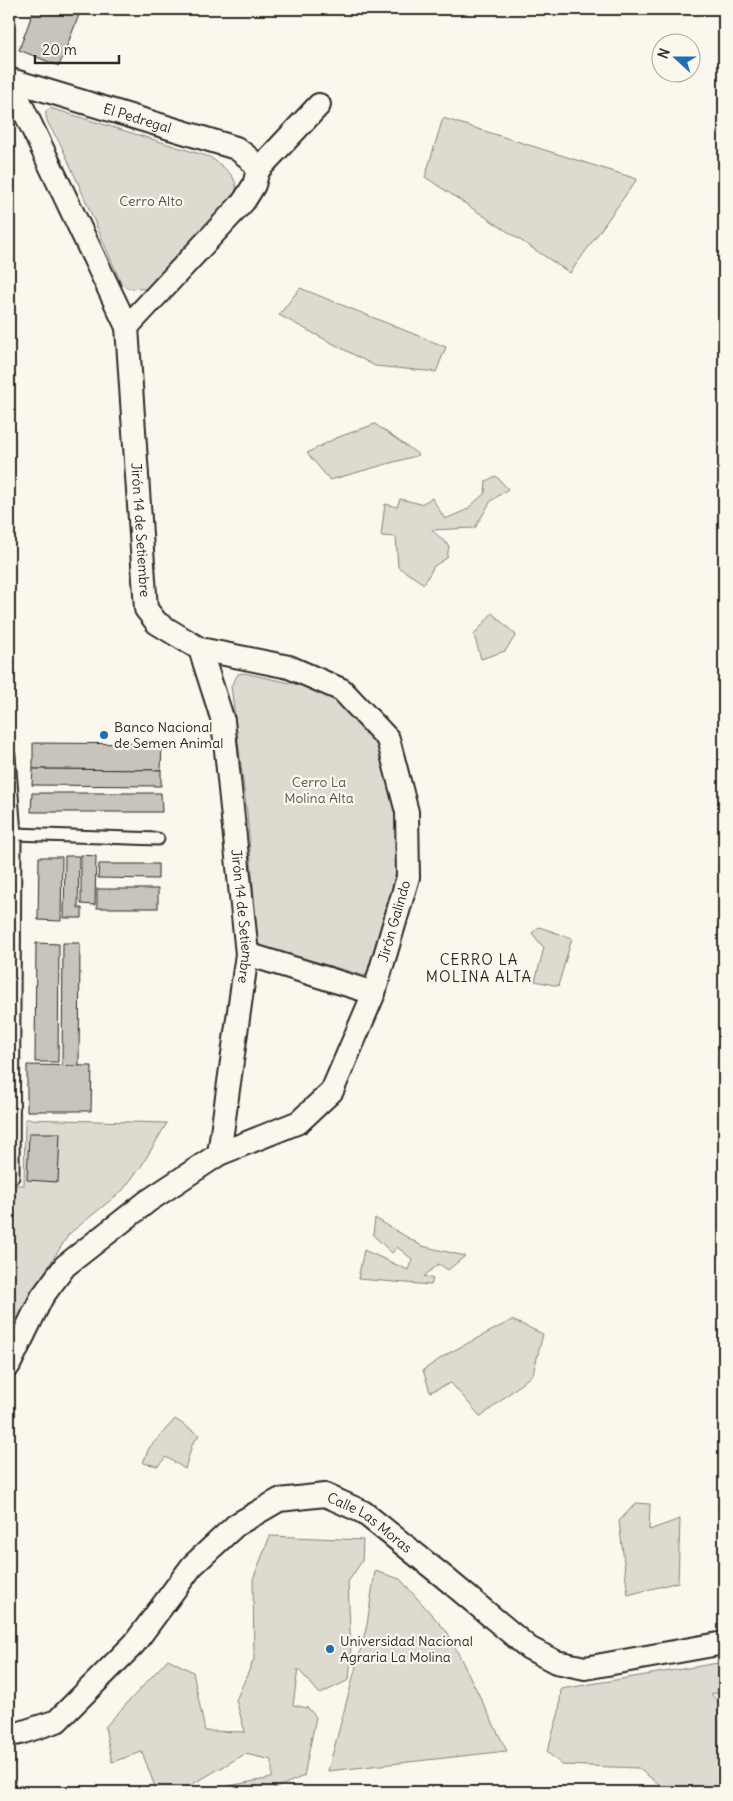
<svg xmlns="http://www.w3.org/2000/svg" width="733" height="1801" font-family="Delius,sans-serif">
	<rect width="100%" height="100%" fill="#fbf7ec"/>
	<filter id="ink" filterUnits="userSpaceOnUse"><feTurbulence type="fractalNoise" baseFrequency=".02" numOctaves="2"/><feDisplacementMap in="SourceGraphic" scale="10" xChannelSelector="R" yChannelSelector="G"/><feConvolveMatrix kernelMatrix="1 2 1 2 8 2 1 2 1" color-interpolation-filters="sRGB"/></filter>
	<g filter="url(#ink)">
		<g fill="#dddad0" stroke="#84827e">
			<path d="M50,108L210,157C232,173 247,184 227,210L145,289L127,288L121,283C101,237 82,191 61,145C56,135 44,122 46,111Z"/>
			<polygon points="443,118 637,179 570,273 425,177"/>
			<polygon points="300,288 446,347 436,372 375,366 279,315"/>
			<polygon points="375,424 419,455 330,480 307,453 336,438"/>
			<polygon points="496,476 508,489 491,501 475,528 432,530 449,546 447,558 434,566 424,584 398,567 396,537 381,536 385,504 397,507 400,499 421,504 432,498 445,519 466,510 485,493 486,481"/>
			<polygon points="492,613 516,635 505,651 481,659 474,635"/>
			<polygon points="244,673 327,691 375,733 395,794 400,860 368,975 365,976 258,945 247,813 231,686 238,674"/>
			<polygon points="539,927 572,938 558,986 535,981 544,948 532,933"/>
			<polygon points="25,1119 167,1123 142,1165 123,1190 69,1234 34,1289 9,1340 9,1185 24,1185"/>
			<polygon points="375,1218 422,1246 465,1256 448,1270 439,1264 424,1276 433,1279 431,1285 358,1279 364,1250 408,1270 412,1259 397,1247 392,1253 373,1235"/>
			<polygon points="512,1320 543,1334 533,1374 481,1417 451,1383 430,1392 423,1370 449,1353"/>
			<polygon points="175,1419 199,1435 192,1445 185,1469 166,1457 158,1466 143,1463 149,1448"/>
			<polygon points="636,1503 650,1504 649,1530 680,1519 678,1582 628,1595 619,1521"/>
			<polygon points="270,1536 363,1540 362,1561 348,1582 351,1655 349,1680 320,1694 298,1669 293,1705 308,1708 316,1717 304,1776 266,1792 234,1792 228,1786 272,1778 272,1760 245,1754 179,1792 157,1792 142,1752 112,1762 105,1727 168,1659 193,1672 205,1731 245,1732 236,1700 254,1659 253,1579"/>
			<polygon points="375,1571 400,1579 448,1633 507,1751 328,1771 367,1625"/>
			<polygon points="724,1662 724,1692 711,1694 724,1707 724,1792 669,1792 638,1768 562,1765 547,1752 559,1712 561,1689"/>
		</g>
		<g fill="#c7c4bc" stroke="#2b2b2b">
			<polygon points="34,9 77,9 81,10 59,66 19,50"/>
			<polygon points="33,743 162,744 161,770 33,769"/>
			<polygon points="33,769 161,770 161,786 32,785"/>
			<polygon points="32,793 161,793 162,812 31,812"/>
			<polygon points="81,855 96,856 95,905 81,904"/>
			<polygon points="65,856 79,856 78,908 82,908 82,918 64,918"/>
			<polygon points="39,857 62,857 61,921 38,920"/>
			<polygon points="99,864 158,864 158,879 98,878"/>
			<rect x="97" y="889" width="61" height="19"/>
			<polygon points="36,943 59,944 58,1062 35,1062"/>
			<polygon points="63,943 80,943 79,1066 62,1066"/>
			<polygon points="27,1065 92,1066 91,1111 27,1111"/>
			<polygon points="29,1133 60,1133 58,1182 27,1180"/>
		</g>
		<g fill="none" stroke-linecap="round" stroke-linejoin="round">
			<defs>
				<g id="lane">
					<polyline points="9,756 15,834 13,1177"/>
					<polyline points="15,834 158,839"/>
				</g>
				<g id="street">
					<path id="s1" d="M9,79L127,327L146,609L157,623L200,649L289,667L342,690L388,739L407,812L408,877L374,993L332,1091L299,1122L219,1154L148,1201L65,1266L42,1297L9,1365"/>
					<path id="s2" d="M11,80L236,148L249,158L258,170"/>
					<polyline points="127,327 244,201 254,185 258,170 319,105"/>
					<path id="s3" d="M200,649L223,721L247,954L219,1154"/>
					<polyline points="247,954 374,993"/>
					<path id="s4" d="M9,1735L20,1733L57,1721L134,1644L192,1566L236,1525L279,1500L325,1495L363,1512L444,1577L529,1648L556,1662L585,1668L724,1643"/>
				</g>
			</defs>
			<use href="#lane" stroke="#2b2b2b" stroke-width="15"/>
			<use href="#street" stroke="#2b2b2b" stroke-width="26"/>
			<use href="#lane" stroke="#fbf7ec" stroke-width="11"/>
			<use href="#street" stroke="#fbf7ec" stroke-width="22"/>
		</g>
	</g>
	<g fill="#1f6fb2" stroke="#fbf7ec" stroke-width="2">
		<circle cx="104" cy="735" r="5"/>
		<circle cx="330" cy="1649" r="5"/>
	</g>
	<g text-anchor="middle" stroke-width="4.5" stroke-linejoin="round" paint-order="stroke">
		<g font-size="14" fill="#2b2b2b" stroke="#fbf7ec">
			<text dy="5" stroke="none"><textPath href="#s2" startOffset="132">El Pedregal</textPath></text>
			<text dy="5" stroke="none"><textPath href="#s1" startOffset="478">Jirón 14 de Setiembre</textPath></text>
			<text dy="5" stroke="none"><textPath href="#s3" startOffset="272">Jirón 14 de Setiembre</textPath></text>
			<text transform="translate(394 921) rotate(-74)" y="5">Jirón Galindo</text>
			<text dy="5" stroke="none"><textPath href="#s4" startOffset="465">Calle Las Moras</textPath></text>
		</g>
		<g font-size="14" fill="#585754" stroke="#fbf7ec">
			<text x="151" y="206">Cerro Alto</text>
			<text x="319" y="787">Cerro La<tspan x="319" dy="16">Molina Alta</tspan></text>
		</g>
		<g font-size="14" fill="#2b2b2b" stroke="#fbf7ec" text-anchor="start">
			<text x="114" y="732">Banco Nacional<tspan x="114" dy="16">de Semen Animal</tspan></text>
			<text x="340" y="1646">Universidad Nacional<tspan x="340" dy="16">Agraria La Molina</tspan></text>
		</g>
		<g font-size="15" letter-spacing="1" fill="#2b2b2b" stroke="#fbf7ec">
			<text x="479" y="965">CERRO LA<tspan x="479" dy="17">MOLINA ALTA</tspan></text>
		</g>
	</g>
	<rect width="733" height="1801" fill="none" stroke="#fbf7ec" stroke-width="30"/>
	<rect x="15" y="15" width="703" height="1771" fill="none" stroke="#2b2b2b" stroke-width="2" filter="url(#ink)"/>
	<g transform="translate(676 58) rotate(291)"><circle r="24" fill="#fbf7ec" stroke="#a8a59f"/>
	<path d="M0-4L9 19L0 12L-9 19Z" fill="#1f6fb2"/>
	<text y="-8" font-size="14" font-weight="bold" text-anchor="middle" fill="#2b2b2b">N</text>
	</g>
	<path d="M35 55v8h84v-8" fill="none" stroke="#2b2b2b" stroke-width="2.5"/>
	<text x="42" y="55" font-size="15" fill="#2b2b2b" stroke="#fbf7ec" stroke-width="4" paint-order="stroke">20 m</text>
</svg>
